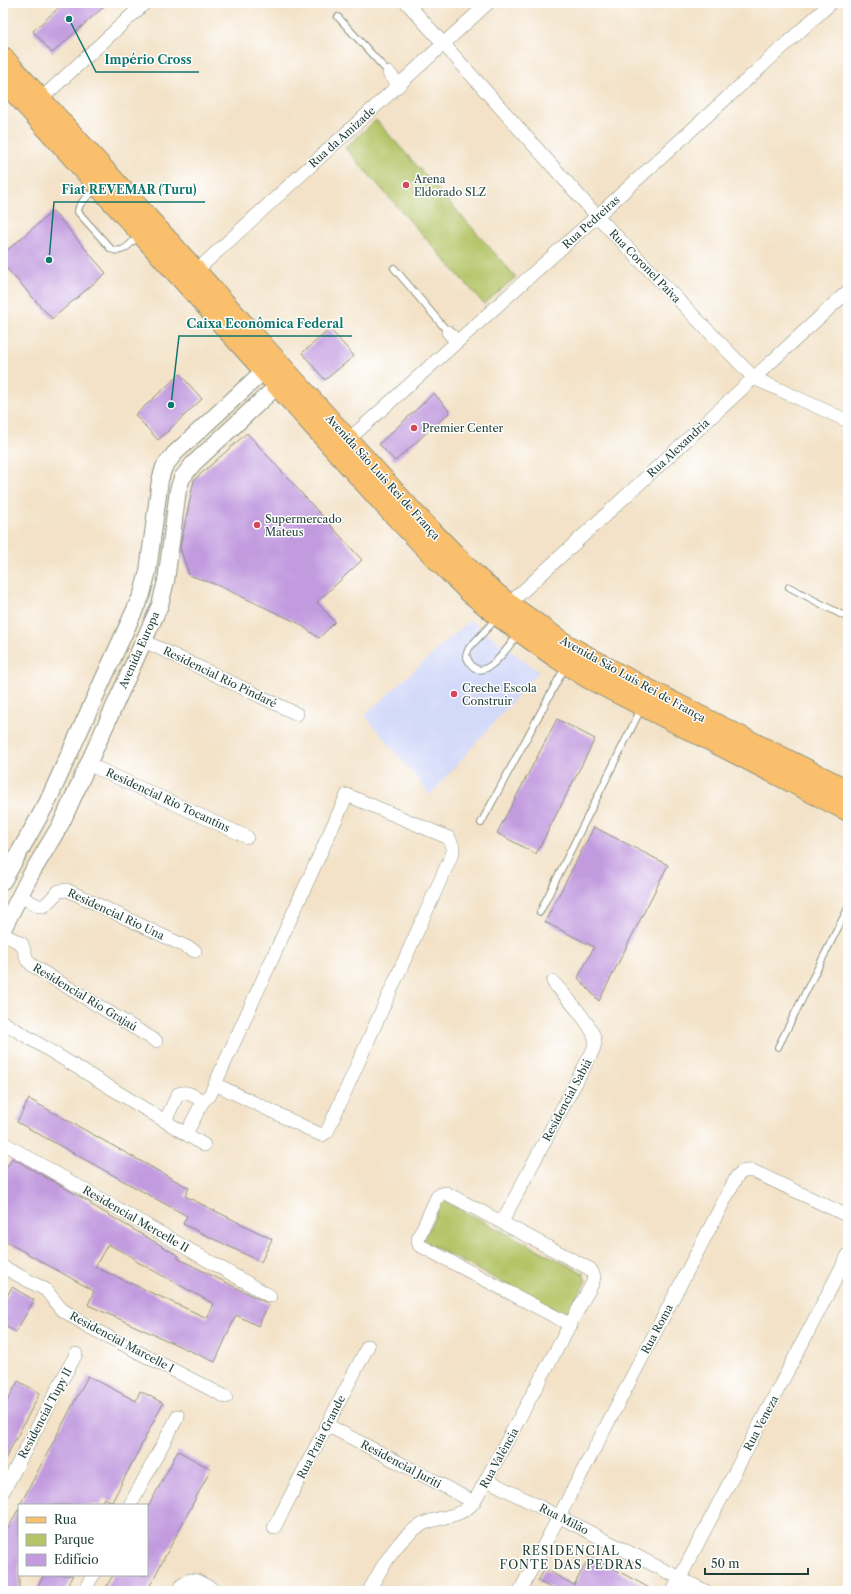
<svg xmlns="http://www.w3.org/2000/svg" width="851" height="1594" font-family="'Libre Caslon Text',serif">
	<rect width="100%" height="100%" fill="#fff"/>
	<filter id="ink" filterUnits="userSpaceOnUse"><feTurbulence type="fractalNoise" baseFrequency=".025" numOctaves="2"/><feDisplacementMap in="SourceGraphic" scale="8" xChannelSelector="R" yChannelSelector="G"/><feConvolveMatrix kernelMatrix="1 2 1 2 8 2 1 2 1" color-interpolation-filters="sRGB"/></filter>
	<filter id="wash" filterUnits="userSpaceOnUse"><feTurbulence type="fractalNoise" baseFrequency=".012" numOctaves="4" result="noise"/><feDisplacementMap in="SourceGraphic" scale="16" xChannelSelector="R" yChannelSelector="G"/><feGaussianBlur stdDeviation="0.9" result="paint"/><feColorMatrix in="noise" values="0 0 0 0 0 0 0 0 0 0 0 0 0 0 0 0 0 1.4 0 .05"/><feComposite in="paint" operator="in"/></filter>
	<g filter="url(#wash)">
		<rect width="100%" height="100%" fill="#f3e2c7"/>
		<polygon fill="#d3d9f9" points="470,620 539,672 430,795 365,715"/>
		<g fill="#b4c466" stroke="#6a804d">
			<polygon points="376,120 516,277 484,304 345,148"/>
			<polygon points="444,1202 448,1203 583,1273 586,1281 567,1316 423,1241 441,1204"/>
		</g>
		<g id="blocks">
			<g fill="#c29bdf" fill-rule="evenodd">
				<polygon points="64,3 108,3 52,53 33,31"/>
				<polygon points="53,211 106,273 52,319 3,264 3,254"/>
				<polygon points="330,329 354,356 325,380 302,353"/>
				<polygon points="180,374 202,399 158,440 135,415"/>
				<polygon points="434,393 450,412 395,461 379,444"/>
				<polygon points="247,433 362,560 317,602 335,622 319,638 298,623 217,585 189,575 180,548 194,480"/>
				<polygon points="557,719 595,739 536,854 497,833"/>
				<polygon points="594,827 668,865 599,1001 578,978 594,947 545,922"/>
				<polygon points="29,1099 189,1188 185,1196 272,1239 261,1262 183,1224 187,1216 17,1122"/>
				<path d="M12,1158L91,1203L90,1204L179,1256L177,1258L269,1304L258,1326L236,1315L215,1362L88,1305L94,1291L3,1240V1174ZM108,1244L134,1258V1260L214,1304L207,1318L95,1267Z"/>
				<polygon points="12,1287 34,1300 16,1332 3,1325 3,1303"/>
				<polygon points="88,1376 136,1401 140,1391 163,1403 112,1502 104,1498 100,1505 20,1505"/>
				<polygon points="18,1381 40,1393 3,1463 3,1409"/>
				<polygon points="178,1451 211,1469 147,1591 104,1591 113,1575 147,1575 147,1509"/>
				<polygon points="19,1508 19,1591 3,1591 3,1538"/>
				<polygon points="590,1556 655,1591 556,1591 538,1581 545,1569 574,1585"/>
				<polygon points="44,1575 73,1575 64,1591 35,1591"/>
			</g>
		</g>
	</g>
	<g filter="url(#ink)">
		<use href="#blocks" fill-opacity="0" stroke="#89907e" stroke-width="1"/>
		<g fill="none" stroke-linecap="round" stroke-linejoin="round">
			<defs>
				<g id="service">
					<polyline points="338,17 389,73"/>
					<path d="M97,188C90,195 78,202 78,212L111,249C123,255 131,243 139,235"/>
					<polyline points="394,268 448,332"/>
					<polyline points="789,587 848,618"/>
					<path d="M496,619L469,648L466,655C479,692 507,649 518,634"/>
					<polyline points="481,823 565,667"/>
					<polyline points="540,912 641,709"/>
					<polyline points="778,1047 848,908"/>
				</g>
				<g id="minor">
					<polyline points="407,3 597,216 754,378 848,421"/>
					<polyline points="389,73 399,85"/>
					<polyline points="41,99 145,3"/>
					<polyline points="196,271 488,3"/>
					<polyline points="448,332 457,342"/>
					<polyline points="348,440 597,216 831,3"/>
					<polyline points="509,604 848,291"/>
					<polyline points="144,641 297,714"/>
					<polyline points="88,764 247,837"/>
					<polyline points="19,896 39,906 44,906 59,891 67,890 195,951"/>
					<polyline points="3,934 22,944 27,960 33,966 156,1041"/>
					<polyline points="3,1022 204,1145"/>
					<path d="M165,1121L178,1094C187,1090 195,1097 203,1101L210,1095L347,795L449,838L453,847V852L327,1132L322,1135L317,1133L215,1084"/>
					<polyline points="186,1134 203,1101"/>
					<polyline points="3,1143 270,1296"/>
					<path d="M502,1222L591,1054C593,1050 595,1046 595,1042C596,1029 563,993 553,982"/>
					<polyline points="3,1267 46,1290 61,1309 89,1327 226,1397"/>
					<polyline points="327,1425 474,1502"/>
					<polyline points="487,1480 705,1591"/>
					<polyline points="3,1492 76,1354"/>
					<polyline points="130,1505 178,1416"/>
					<polyline points="274,1528 368,1346"/>
					<polyline points="84,1591 93,1575"/>
					<polyline points="179,1591 182,1585 190,1580 197,1581 216,1591"/>
					<path d="M369,1591C381,1568 399,1536 423,1524C442,1515 459,1519 474,1502L593,1282L594,1276L590,1269L446,1193L441,1194L437,1197L418,1239L419,1245L571,1325"/>
					<path d="M520,1591L737,1176C742,1171 745,1170 753,1171L848,1216"/>
					<polyline points="673,1591 848,1255"/>
				</g>
				<g id="tertiary">
					<polyline points="3,881 47,803 142,594 148,571 160,480 164,467 175,453 256,378 259,374 260,367"/>
					<polyline points="3,929 30,876 62,822 160,605 166,581 178,490 182,478 193,464 277,386 282,375"/>
				</g>
				<g id="primary">
					<polyline points="3,57 416,515 479,579 509,604 564,643 615,672 700,716 848,790"/>
					<polyline points="3,80 387,508 436,559 468,591 498,616 555,657 588,678 848,811"/>
				</g>
			</defs>
			<use href="#service" stroke="#89907e" stroke-width="8"/>
			<use href="#minor" stroke="#89907e" stroke-width="14"/>
			<use href="#tertiary" stroke="#89907e" stroke-width="18"/>
			<use href="#primary" stroke="#89907e" stroke-width="22"/>
			<use href="#service" stroke="#fff" stroke-width="6"/>
			<use href="#minor" stroke="#fff" stroke-width="13"/>
			<use href="#tertiary" stroke="#fff" stroke-width="16"/>
			<use href="#primary" stroke="#f9bf6d" stroke-width="20"/>
		</g>
	</g>
	<g fill="#d1495b" stroke="#fff" stroke-width="1.5">
		<circle cx="406" cy="185" r="4"/>
		<circle cx="414" cy="428" r="4"/>
		<circle cx="257" cy="525" r="4"/>
		<circle cx="454" cy="694" r="4"/>
	</g>
	<g text-anchor="middle" stroke-width="3" stroke-linejoin="round" paint-order="stroke">
		<g font-size="11" fill="#1f3d34" stroke="#fff">
			<text transform="translate(342 137) rotate(-42)" y="4">Rua da Amizade</text>
			<text transform="translate(591 222) rotate(-42)" y="4">Rua Pedreiras</text>
			<text transform="translate(645 266) rotate(46)" y="4">Rua Coronel Paiva</text>
			<text transform="translate(678 448) rotate(-43)" y="4">Rua Alexandria</text>
			<text transform="translate(383 477) rotate(48)" y="4">Avenida São Luís Rei de França</text>
			<text transform="translate(139 650) rotate(-66)" y="4">Avenida Europa</text>
			<text transform="translate(220 677) rotate(26)" y="4">Residencial Rio Pindaré</text>
			<text transform="translate(633 679) rotate(29)" y="4">Avenida São Luís Rei de França</text>
			<text transform="translate(168 800) rotate(25)" y="4">Residencial Rio Tocantins</text>
			<text transform="translate(116 914) rotate(25)" y="4">Residencial Rio Una</text>
			<text transform="translate(85 997) rotate(31)" y="4">Residencial Rio Grajaú</text>
			<text transform="translate(567 1100) rotate(-62)" y="4">Residencial Sabiá</text>
			<text transform="translate(136 1219) rotate(30)" y="4">Residencial Mercelle II</text>
			<text transform="translate(657 1329) rotate(-62)" y="4">Rua Roma</text>
			<text transform="translate(122 1342) rotate(28)" y="4">Residencial Marcelle I</text>
			<text transform="translate(45 1413) rotate(-62)" y="4">Residencial Tupy II</text>
			<text transform="translate(761 1423) rotate(-62)" y="4">Rua Veneza</text>
			<text transform="translate(321 1437) rotate(-63)" y="4">Rua Praia Grande</text>
			<text transform="translate(499 1458) rotate(-61)" y="4">Rua Valência</text>
			<text transform="translate(401 1464) rotate(28)" y="4">Residencial Juriti</text>
			<text transform="translate(564 1519) rotate(27)" y="4">Rua Milão</text>
		</g>
		<g font-size="11" fill="#1f3d34" stroke="#fff" text-anchor="start">
			<text x="414" y="183">Arena<tspan x="414" dy="13">Eldorado SLZ</tspan></text>
			<text x="422" y="432">Premier Center</text>
			<text x="265" y="523">Supermercado<tspan x="265" dy="13">Mateus</tspan></text>
			<text x="462" y="692">Creche Escola<tspan x="462" dy="13">Construir</tspan></text>
		</g>
		<g font-size="12" letter-spacing="1" fill="#1f3d34" stroke="#fff">
			<text x="571" y="1555">RESIDENCIAL<tspan x="571" dy="14">FONTE DAS PEDRAS</tspan></text>
		</g>
	</g>
	<path fill="none" stroke="#0f766e" stroke-width="1.5" d="M69 19L96 72H199M49 260L54 202H205M171 405L179 336H352"/>
	<g fill="#0f766e" stroke="#fff" stroke-width="1.5">
		<circle cx="69" cy="19" r="4"/>
		<circle cx="49" cy="260" r="4"/>
		<circle cx="171" cy="405" r="4"/>
	</g>
	<g font-size="12" text-anchor="middle" font-weight="bold" fill="#0f766e" stroke="#fff" stroke-width="3" stroke-linejoin="round" paint-order="stroke">
		<text x="148" y="64">Império Cross</text>
		<text x="129" y="194">Fiat REVEMAR (Turu)</text>
		<text x="265" y="328">Caixa Econômica Federal</text>
	</g>
	<rect width="851" height="1594" fill="none" stroke="#fff" stroke-width="16"/>
	<rect x="18" y="1504" width="130" height="72" fill="#ffffff" stroke="#a5b1ae"/>
	<rect x="26" y="1517" width="20" height="6" fill="#f9bf6d" stroke="#a5b1ae"/>
	<text x="54" y="1524" font-size="12" fill="#1f3d34">Rua</text>
	<rect x="26" y="1534" width="20" height="12" fill="#b4c466" stroke="#a5b1ae"/>
	<text x="54" y="1544" font-size="12" fill="#1f3d34">Parque</text>
	<rect x="26" y="1554" width="20" height="12" fill="#c29bdf" stroke="#a5b1ae"/>
	<text x="54" y="1564" font-size="12" fill="#1f3d34">Edifício</text>
	<path d="M705 1568v6h103v-6" fill="none" stroke="#1f3d34" stroke-width="2"/>
	<text x="711" y="1568" font-size="12" fill="#1f3d34" stroke="#ffffff" stroke-width="3" paint-order="stroke">50 m</text>
</svg>
